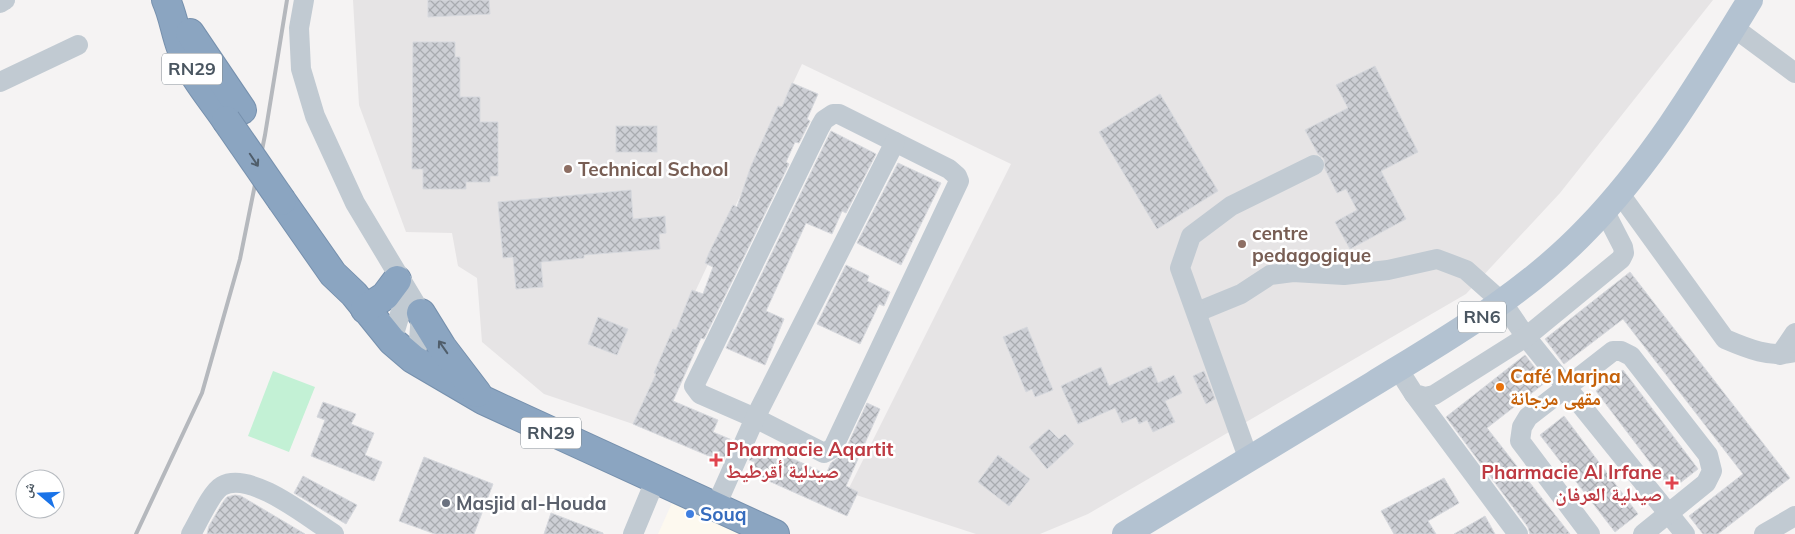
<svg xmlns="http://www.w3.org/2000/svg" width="1795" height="534" font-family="Mulish,'Noto Naskh Arabic',sans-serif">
	<defs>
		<pattern id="building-cross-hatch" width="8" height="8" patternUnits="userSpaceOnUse" patternTransform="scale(1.25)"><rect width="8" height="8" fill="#cdcfd5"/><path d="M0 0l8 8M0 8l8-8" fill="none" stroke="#a8abb0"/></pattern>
	</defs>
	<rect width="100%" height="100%" fill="#f5f3f3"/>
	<polygon fill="#fdf9ef" points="676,494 749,534 658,534"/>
	<polygon fill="#e6e4e5" points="353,0 1713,0 1560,193 1466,294 1088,514 1040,534 976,534 847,492 1011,164 802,64 633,424 544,394 482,342 477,278 458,266 452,233 406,232 359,105"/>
	<polygon fill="#c3f1d5" points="273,371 315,387 289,452 248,436"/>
	<g fill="url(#building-cross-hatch)" stroke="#d7d9de">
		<polygon points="428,0 489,0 490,14 428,17"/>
		<polygon points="413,42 455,42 455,57 460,57 460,97 480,97 480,122 498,122 498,176 490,176 490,182 466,182 466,189 423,189 423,169 412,169"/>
		<polygon points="1375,66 1418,152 1381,171 1406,219 1350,249 1335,222 1357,210 1346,189 1337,193 1325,169 1324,159 1318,154 1305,130 1348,108 1336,85"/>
		<polygon points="792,83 818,94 807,119 810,121 799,143 795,142 786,162 789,164 704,339 701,338 673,401 718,420 713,432 732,440 723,462 633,424 656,374 654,373 673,329 676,330 692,290 703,294 713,267 705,263 709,253 733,205 737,207 751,166 778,106 782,107"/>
		<polygon points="1160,94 1218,191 1157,229 1099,132"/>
		<rect x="616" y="126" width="41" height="26"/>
		<polygon points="831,131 876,154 846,213 842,211 832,234 806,223 766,311 784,319 765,365 726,348"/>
		<polygon points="898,163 941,183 901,265 857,243"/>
		<polygon points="631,190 633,219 665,216 666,233 659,234 660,249 584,255 584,258 541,262 543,287 516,289 513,257 503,258 498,202"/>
		<polygon points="846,265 869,276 867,281 890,292 884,306 879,304 860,344 817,324"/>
		<polygon points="1630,272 1790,478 1718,534 1703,534 1689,516 1743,474 1623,319 1564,364 1545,339"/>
		<polygon points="598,317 628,329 617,355 588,344"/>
		<polygon points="1027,327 1053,390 1035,397 1032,389 1026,392 1003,337"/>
		<polygon points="1525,355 1546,382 1487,428 1570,534 1530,534 1528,527 1446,417"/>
		<polygon points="1151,366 1158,383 1174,375 1182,393 1165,401 1175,422 1153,432 1147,420 1139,424 1136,417 1122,423 1115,408 1078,424 1061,386 1101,367 1109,386"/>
		<polygon points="1623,370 1698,469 1671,490 1596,391"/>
		<polygon points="1204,371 1215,399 1206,404 1193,376"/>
		<polygon points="323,402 356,414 351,424 374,433 365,455 382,462 374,481 311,456 325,420 317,417"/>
		<polygon points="867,403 880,409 846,486 858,492 847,516 751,473 755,462 749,460 754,449 760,452 763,445 826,474 831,463 844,453"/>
		<polygon points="1564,416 1638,514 1615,532 1540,435"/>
		<polygon points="1049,429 1059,439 1065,434 1074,444 1047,469 1029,447"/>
		<polygon points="998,455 1030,479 1009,506 978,482"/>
		<polygon points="424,457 493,484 474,534 435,534 399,521"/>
		<polygon points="303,476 357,505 346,524 294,493"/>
		<polygon points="1444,478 1459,503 1428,521 1436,534 1394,534 1381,511"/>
		<polygon points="235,495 241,496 305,534 207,534 209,526 223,502 227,497"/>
		<polygon points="551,513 603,533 603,534 544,534"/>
		<polygon points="1485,516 1495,534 1454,534"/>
	</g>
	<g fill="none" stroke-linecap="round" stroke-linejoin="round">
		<defs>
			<g id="highway">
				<path d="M166,0C173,15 175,32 181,48C190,74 211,98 226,120"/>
				<polyline points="190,33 242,110"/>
				<polyline points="282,201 333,274 354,294 392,341 413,359 483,400 775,534"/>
				<polyline points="365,309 385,296 397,280"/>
				<polyline points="421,313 442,347 477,393"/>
			</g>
		</defs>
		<use href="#highway" stroke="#7690ad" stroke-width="30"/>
		<g stroke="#c1cad2" stroke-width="20">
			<polyline points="304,0 299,28 301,69 315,116 355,203 421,313 419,341 413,359"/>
			<polyline points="0,3 5,0"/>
			<polyline points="1733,27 1795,73"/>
			<polyline points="0,82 78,45"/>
			<polygon points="833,114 839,114 949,169 957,176 959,181 833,448 824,453 755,418 700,394 694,386 820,127 824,120"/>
			<path d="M1620,194L1725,339C1746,348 1772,359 1795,352"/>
			<polyline points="1197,312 1241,294 1270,275 1293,272 1344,275 1388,270 1437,259 1466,270 1502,302 1526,337 1685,534"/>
			<polyline points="392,341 402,307 397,280"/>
			<polyline points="1780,355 1795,333"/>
			<polyline points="1398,369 1414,394 1425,397 1434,395 1526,337 1621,259 1624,253 1623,247 1604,210"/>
			<polyline points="1414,394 1518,534"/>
			<polyline points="1249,460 1180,268 1191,236 1231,206 1314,165"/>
			<polyline points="715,508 755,418 895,142"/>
			<path d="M191,534C198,523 211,492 222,486C251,470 310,519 334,534"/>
			<polyline points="633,534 655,481"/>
			<polyline points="1590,534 1520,441 1522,427 1528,417 1613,351 1621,351 1631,356 1708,455 1712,471 1706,483 1643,534"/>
			<polyline points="1764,534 1795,516"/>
		</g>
		<path stroke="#b3c2d1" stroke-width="26" d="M1125,534C1208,484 1290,434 1373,384C1448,338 1525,294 1587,229C1652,162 1701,80 1750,0"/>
		<use href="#highway" stroke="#8ba5c1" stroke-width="28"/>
		<polyline stroke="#b5b8bd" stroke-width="4" points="136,534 202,393 240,259 265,135 287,0"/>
		<defs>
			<polyline id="highway-bridge" points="226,120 282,201"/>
		</defs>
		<use href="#highway-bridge" stroke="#7690ad" stroke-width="30" stroke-linecap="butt"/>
		<use href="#highway-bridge" stroke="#8ba5c1" stroke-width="28"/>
	</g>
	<defs><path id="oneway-shaft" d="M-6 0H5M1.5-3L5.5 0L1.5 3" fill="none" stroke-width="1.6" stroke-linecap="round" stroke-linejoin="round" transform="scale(1.25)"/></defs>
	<g stroke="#505e6b">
		<use href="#oneway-shaft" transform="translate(254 160) rotate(56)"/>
		<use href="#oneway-shaft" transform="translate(443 347) rotate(-125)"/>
	</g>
	<g fill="#8d6e63" stroke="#fff" stroke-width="2">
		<circle cx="568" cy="169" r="5"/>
		<circle cx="1242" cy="244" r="5"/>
	</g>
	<circle fill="#e8710a" stroke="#fff" stroke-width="2" cx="1500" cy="387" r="5"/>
	<g fill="#e0444e" stroke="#fff" stroke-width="2">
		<path d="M713.5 452.5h5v5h5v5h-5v5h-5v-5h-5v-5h5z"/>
		<path d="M1669.5 475.5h5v5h5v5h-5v5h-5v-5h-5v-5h5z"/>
	</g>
	<circle fill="#6b7280" stroke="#fff" stroke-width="2" cx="446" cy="503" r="5"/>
	<circle fill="#3f7fe0" stroke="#fff" stroke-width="2" cx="690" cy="514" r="5"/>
	<g text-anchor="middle" stroke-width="5" stroke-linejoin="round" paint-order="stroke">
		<g fill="#fff" stroke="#808990" stroke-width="1">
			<rect x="162" y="53.5" width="60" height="31" rx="4"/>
			<rect x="1458" y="301.5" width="48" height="31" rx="4"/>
			<rect x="521" y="417.5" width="60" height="31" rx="4"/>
		</g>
		<g font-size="18" font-weight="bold" fill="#4a5661">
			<text x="192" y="75">RN29</text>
			<text x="1482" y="323">RN6</text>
			<text x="551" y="439">RN29</text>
		</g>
		<g font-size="19" font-weight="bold" fill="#785e54" stroke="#fff" text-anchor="start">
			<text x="578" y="176">Technical School</text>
			<text x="1252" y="240">centre<tspan x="1252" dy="22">pedagogique</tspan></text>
		</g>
		<g font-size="19" font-weight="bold" fill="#c56008" stroke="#fff" text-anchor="start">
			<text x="1510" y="383">Café Marjna<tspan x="1510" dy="22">مقهى مرجانة</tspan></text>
		</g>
		<g font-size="19" font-weight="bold" fill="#be3a42" stroke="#fff" text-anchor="start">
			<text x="726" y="456">Pharmacie Aqartit<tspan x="726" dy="22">صيدلية أقرطيط</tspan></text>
			<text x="1662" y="479" text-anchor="end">Pharmacie Al Irfane<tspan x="1662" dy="22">صيدلية العرفان</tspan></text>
		</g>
		<g font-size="19" font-weight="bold" fill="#5b616d" stroke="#fff" text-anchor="start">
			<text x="456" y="510">Masjid al-Houda</text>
		</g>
		<g font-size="19" font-weight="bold" fill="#366cbe" stroke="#fff" text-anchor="start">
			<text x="700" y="521">Souq</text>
		</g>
	</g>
	<g transform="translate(40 494) rotate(289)"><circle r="24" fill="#ffffff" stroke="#b7bbc0"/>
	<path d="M0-4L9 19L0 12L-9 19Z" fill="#1a73e8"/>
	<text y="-8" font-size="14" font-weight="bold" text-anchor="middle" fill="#4a5661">ش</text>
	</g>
</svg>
